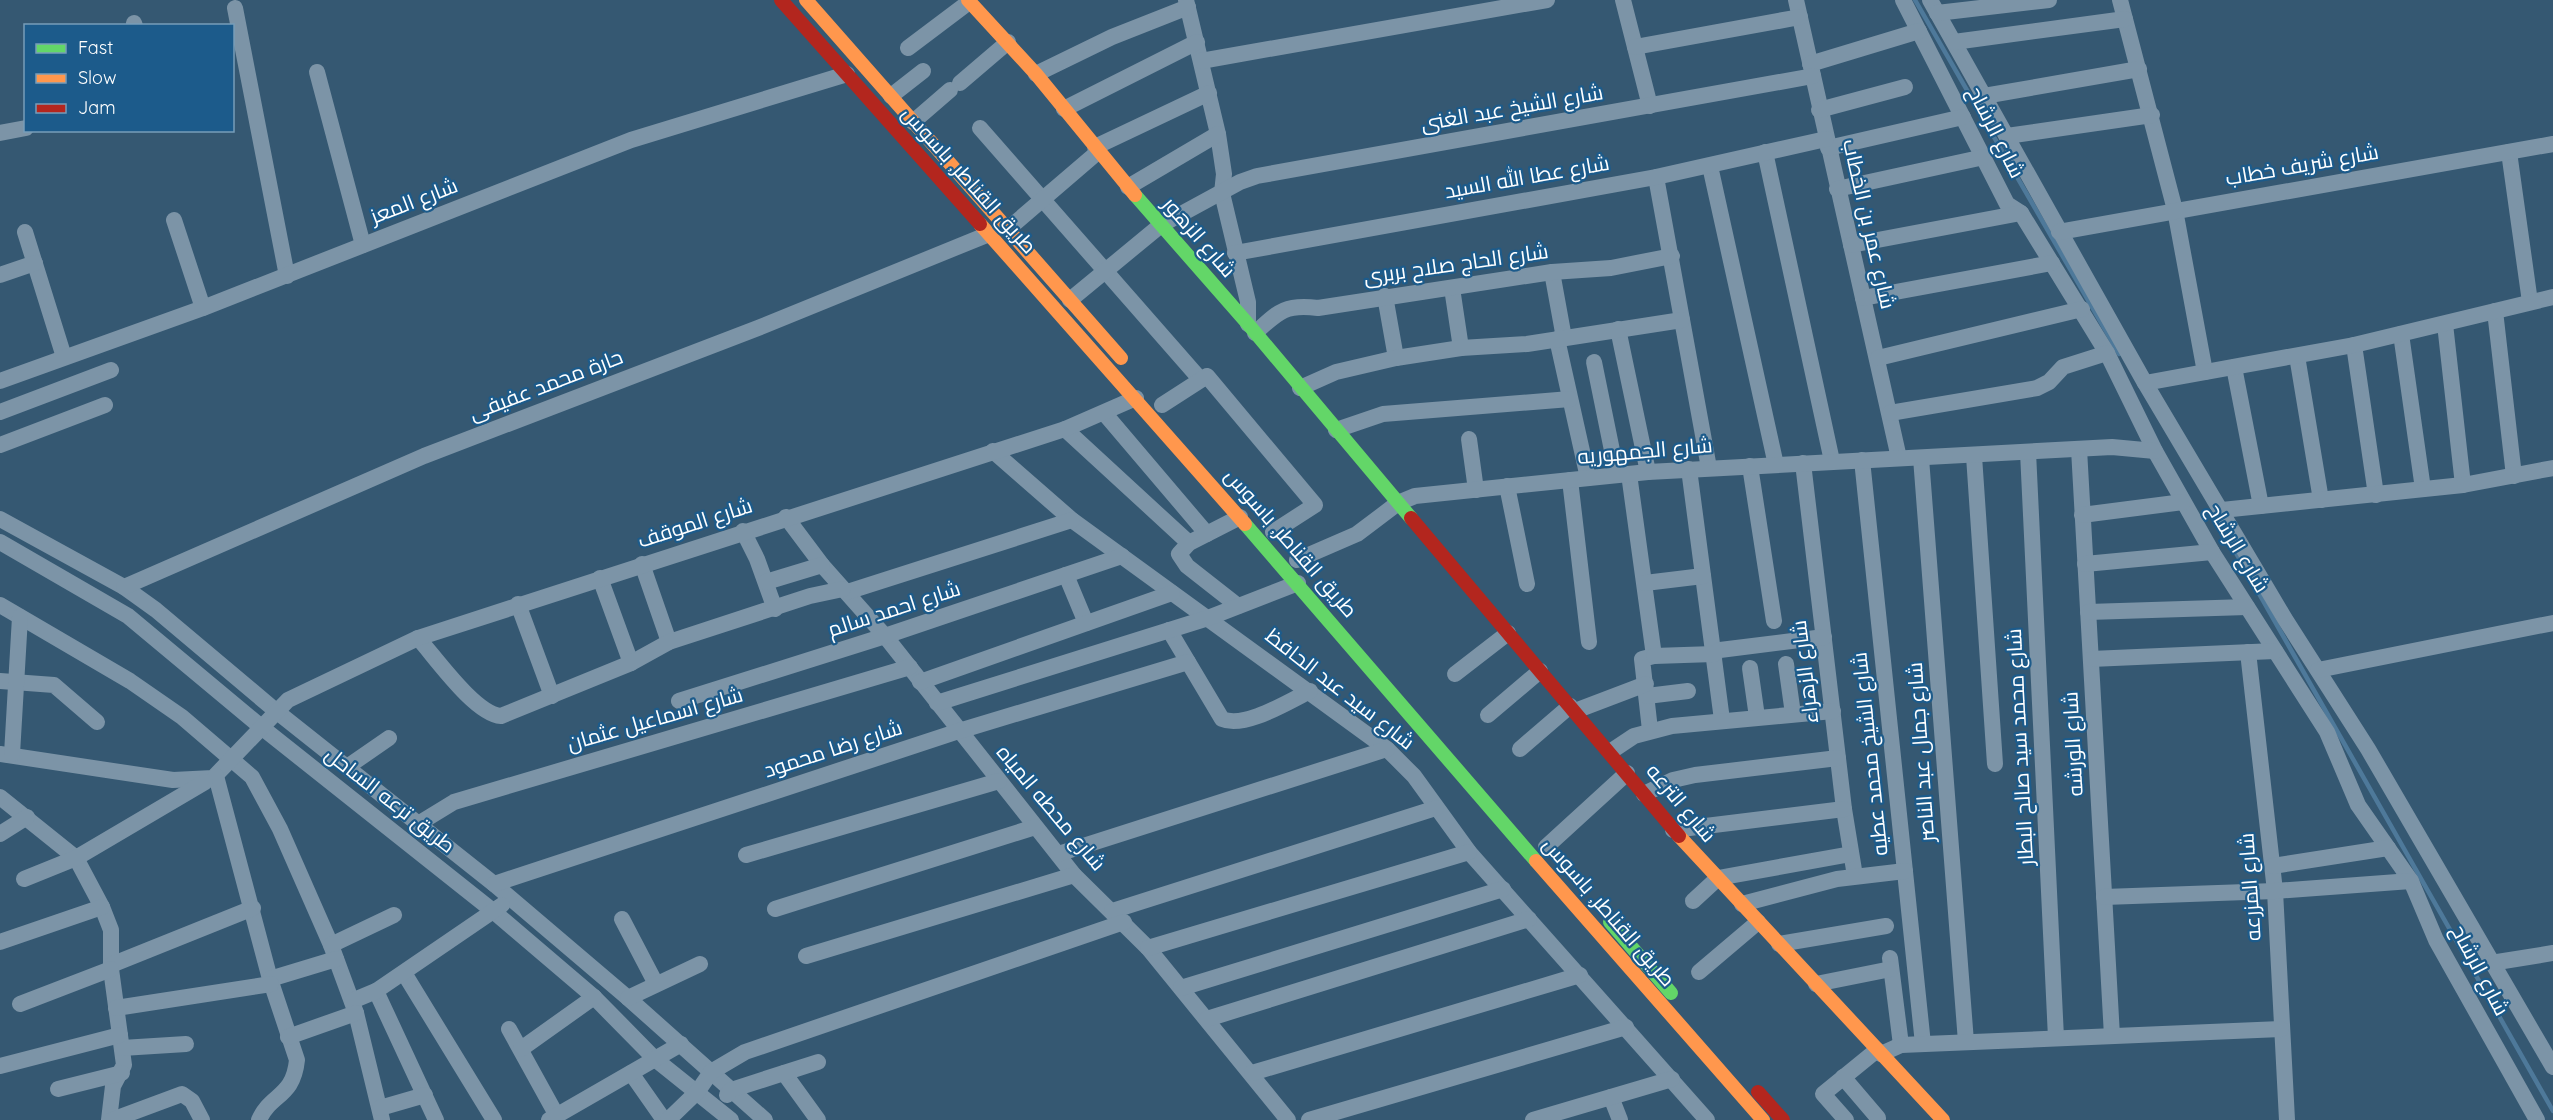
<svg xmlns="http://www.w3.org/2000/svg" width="2553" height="1120" font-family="Quicksand,Cairo,sans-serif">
	<rect width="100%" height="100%" fill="#355872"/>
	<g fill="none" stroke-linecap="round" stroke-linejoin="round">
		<g stroke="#4e799a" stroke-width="4.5">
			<polyline points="1915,0 2119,354"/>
			<polyline points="2224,532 2553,1111"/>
		</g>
		<g stroke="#7c94a7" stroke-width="16">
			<polyline points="1186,0 1218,134 1224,174 1222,193 1248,302 1248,324"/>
			<polyline points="1623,0 1650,106"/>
			<polyline points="1796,0 1899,458"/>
			<polyline points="1903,0 2007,204 2021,213 2107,353 2155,451 2212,552 2327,732 2358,805 2411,881 2436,940 2537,1120"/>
			<polyline points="1930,0 2145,383 2285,619 2368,749 2553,1067"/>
			<polyline points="2120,0 2175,210 2205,372"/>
			<polyline points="235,8 287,276"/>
			<polyline points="1937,13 2049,0"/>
			<polyline points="134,23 135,26"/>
			<polyline points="1954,42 2125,19"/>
			<polyline points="1635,47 1800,17"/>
			<polyline points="908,48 969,2"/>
			<polyline points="1201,61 1547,0"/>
			<polyline points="1810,64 1919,31"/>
			<polyline points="317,72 363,245"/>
			<polyline points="1036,74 1112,37 1188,7"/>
			<polyline points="960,83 1008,42"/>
			<polyline points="891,96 923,71"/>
			<polyline points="1984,96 2139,69"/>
			<polyline points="1064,109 1197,42"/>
			<polyline points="1819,110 1905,87"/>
			<polyline points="913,122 950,90"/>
			<polyline points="980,128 1200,379"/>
			<polyline points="0,133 26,128"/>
			<polyline points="2007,136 2152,115"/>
			<polyline points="1095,147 1209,93"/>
			<polyline points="1828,148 1963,117"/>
			<polyline points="1765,152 1832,461"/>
			<polyline points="2509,152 2530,302"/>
			<polyline points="1710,166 1776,465"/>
			<polyline points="1656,177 1709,468"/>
			<polyline points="1128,187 1218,134"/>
			<polyline points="1837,189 1984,157"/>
			<polyline points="174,220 203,308"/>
			<polyline points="1008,229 1099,151"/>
			<polyline points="25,232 64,357"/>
			<polyline points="2059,232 2553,144"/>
			<polyline points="1851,245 2021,213"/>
			<polyline points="1235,253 1656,177 1826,139"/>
			<polyline points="1552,272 1564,338"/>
			<polyline points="0,275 35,263"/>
			<polyline points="1452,288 1461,348"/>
			<polyline points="1385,296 1396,358"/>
			<polyline points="1863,298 2052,263"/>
			<polyline points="1070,300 1161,225 1240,182 1257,176 1813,76"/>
			<polyline points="2495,311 2514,476"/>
			<polyline points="2445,324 2463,485"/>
			<polyline points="1618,329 1648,472"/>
			<path d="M1255,333C1279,311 1285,304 1318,308L1552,272L1611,268L1672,256"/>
			<polyline points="2401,334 2423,489"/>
			<polyline points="1557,339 1588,478"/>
			<polyline points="2354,345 2376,495"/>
			<polyline points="2297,356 2321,500"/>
			<polyline points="1878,358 2082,309"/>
			<polyline points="1594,362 1617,475"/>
			<polyline points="2234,367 2261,506"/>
			<polyline points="0,381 203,308 631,140 847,74"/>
			<polyline points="2145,383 2354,345 2553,297"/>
			<polyline points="1300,388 1336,372 1396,358 1461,348 1527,344 1682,320"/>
			<polyline points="1162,405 1207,376 1315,505 1273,532"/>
			<polyline points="0,412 111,370"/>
			<polyline points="1890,413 2037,388 2049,382 2063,367 2107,353"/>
			<polyline points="1105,414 1207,534"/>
			<polyline points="1065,429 1189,543"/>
			<polyline points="1336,430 1383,414 1570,399"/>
			<polyline points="1469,439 1476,490"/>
			<polyline points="0,445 105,405"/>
			<polyline points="2079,449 2112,1036"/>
			<polyline points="993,451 1072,520 1387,749 1414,776 1469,852 1707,1120"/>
			<polyline points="2028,452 2056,1038"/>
			<polyline points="1974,456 1995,764"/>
			<polyline points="1921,458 1966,1042"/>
			<polyline points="1862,460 1923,1044"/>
			<polyline points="1803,463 1844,809 1855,876"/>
			<polyline points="1750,466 1774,621"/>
			<polyline points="1689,469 1722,720"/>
			<polyline points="1629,474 1654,656 1642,659 1650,730"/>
			<polyline points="1570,480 1589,642"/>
			<polyline points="1507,486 1527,584"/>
			<polyline points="2222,510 2463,485 2553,468"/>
			<polyline points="2082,515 2183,502"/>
			<polyline points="786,517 822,565 885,636 1074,875 1148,948 1288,1120"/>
			<polyline points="0,519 124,587 156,610 276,711 494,884 628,998 765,1120"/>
			<polyline points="743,531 757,559 775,609"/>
			<polyline points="0,542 128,616 260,726 493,911 594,997 655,1059 731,1120"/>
			<polyline points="1297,560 1357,534 1398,503 1415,496 1648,472 2112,447 2155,451"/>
			<polyline points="642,564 669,642"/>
			<polyline points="2085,564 2212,552"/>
			<polyline points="1066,575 1086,623"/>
			<polyline points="600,578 631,663"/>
			<polyline points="766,582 822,565"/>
			<polyline points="1645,583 1703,576"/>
			<polyline points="124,587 424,456 758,328 989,234"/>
			<polyline points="847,592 1072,520"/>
			<polyline points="518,604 552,696"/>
			<polyline points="0,605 130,681 182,717 252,777 280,829 331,945 356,1013 382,1120"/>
			<polyline points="1238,606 1187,566 1179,554 1189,543 1240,517"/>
			<polyline points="2088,612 2247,607"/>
			<path d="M1169,630L1222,719C1245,729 1289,701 1310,691"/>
			<path d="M418,638C436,658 475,714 501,716L631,663L669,642L810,596L843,589"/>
			<polyline points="2248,652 2275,891 2287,1120"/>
			<polyline points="1654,656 1714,654 1720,650 1824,637"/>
			<polyline points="2091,659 2275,651"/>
			<polyline points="1786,664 1793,714"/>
			<polyline points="1750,668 1757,717"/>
			<polyline points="2318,670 2553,623"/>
			<polyline points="1455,674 1508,633"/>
			<polyline points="0,681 54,685 97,722"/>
			<polyline points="920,682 1172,593"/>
			<polyline points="1647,696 1688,691"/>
			<polyline points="679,701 885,636 1122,556"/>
			<polyline points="937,703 1208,618 1298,583"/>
			<polyline points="1575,711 1646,684"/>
			<polyline points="1488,715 1540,671"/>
			<polyline points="1520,749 1570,706"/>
			<polyline points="1610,752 1634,736 1672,726 1833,711"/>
			<polyline points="0,754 173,780 213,778 288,700 418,638 1065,429 1136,398"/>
			<polyline points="12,754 20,617"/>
			<polyline points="347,767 389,738"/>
			<path d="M216,776L270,979L297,1060C293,1098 271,1093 259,1120"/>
			<polyline points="1644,794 1673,780 1695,775 1838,758"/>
			<polyline points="0,797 76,858 102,907 111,930 111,969 124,1065 113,1086 109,1120"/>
			<polyline points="418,824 454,802 910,667"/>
			<polyline points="1673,830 1844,809"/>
			<polyline points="0,834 27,817"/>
			<polyline points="1546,847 1627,773"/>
			<polyline points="1058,854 1387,749"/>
			<polyline points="746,855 999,781"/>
			<polyline points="2273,866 2388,848"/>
			<polyline points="24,879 76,858 205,782"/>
			<polyline points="494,884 959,731 1188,662"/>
			<polyline points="2104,897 2275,891 2411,881"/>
			<polyline points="1693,901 1718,878 1851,854"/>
			<polyline points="1742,904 1837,879 1905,871"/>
			<polyline points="775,909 1035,827"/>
			<polyline points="1112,911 1436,808"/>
			<polyline points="622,919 656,984"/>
			<polyline points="0,942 102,907"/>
			<polyline points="1779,944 1886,926"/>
			<polyline points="331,945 394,915"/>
			<polyline points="1148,948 1469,852"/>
			<polyline points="806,956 1074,875"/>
			<polyline points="1890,958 1901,1045"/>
			<polyline points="2491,963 2553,953"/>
			<polyline points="111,965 253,908"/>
			<polyline points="1699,972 1758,922"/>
			<polyline points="404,973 494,1120"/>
			<polyline points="270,979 336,959"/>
			<polyline points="1816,984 1891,969"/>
			<polyline points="1181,988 1503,889"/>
			<polyline points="376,991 436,1120"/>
			<polyline points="628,998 700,964"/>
			<polyline points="352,1001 376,991 502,905"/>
			<polyline points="20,1004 111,969"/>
			<polyline points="116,1008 271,984"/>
			<polyline points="1207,1019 1529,919"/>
			<polyline points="509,1029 557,1116"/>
			<polyline points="288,1037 356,1013"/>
			<polyline points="122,1048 186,1044"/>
			<polyline points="521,1049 594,997"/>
			<polyline points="1881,1054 1901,1045 2281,1029"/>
			<polyline points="0,1066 120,1035"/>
			<polyline points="631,1073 664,1120"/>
			<polyline points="784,1073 818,1120"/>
			<polyline points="1252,1073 1580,975"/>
			<polyline points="1843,1077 1878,1118"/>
			<polyline points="58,1089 122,1073"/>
			<polyline points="727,1095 731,1090 818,1062"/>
			<polyline points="1611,1097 1620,1120"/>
			<polyline points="380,1108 425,1095"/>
			<polyline points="112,1120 182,1094 192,1101 202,1120"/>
			<polyline points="549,1120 681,1044"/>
			<polyline points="668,1120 698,1091 711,1072 745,1052 1124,922"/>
			<polyline points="1309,1120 1626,1027"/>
			<polyline points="1533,1120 1672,1079"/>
			<polyline points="1846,1120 1823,1094 1877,1050"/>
		</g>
		<g stroke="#63d668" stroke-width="14">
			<polyline points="1135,195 1248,324 1411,518"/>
			<polyline points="1245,524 1536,861"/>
			<polyline points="1610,922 1671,993"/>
		</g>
		<g stroke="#ff974d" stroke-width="14">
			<polyline points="806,0 1121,358"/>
			<polyline points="968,0 1036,74 1135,195"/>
			<polyline points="980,224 1245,524"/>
			<polyline points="1679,836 1943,1120"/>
			<polyline points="1536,861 1763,1120"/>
		</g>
		<g stroke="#b3261e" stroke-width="14">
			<polyline points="781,0 980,224"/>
			<polyline points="1411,518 1679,836"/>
			<polyline points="1758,1092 1783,1120"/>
		</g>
	</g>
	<g text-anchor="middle" stroke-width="4.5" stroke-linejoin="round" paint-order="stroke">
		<g font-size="21" fill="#fff" stroke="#1c5b8b">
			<text transform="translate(1512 108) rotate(-10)" y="7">شارع الشيخ عبد الغنى</text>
			<text transform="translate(1996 132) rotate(63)" y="7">شارع الرشاح</text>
			<text transform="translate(2302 165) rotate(-10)" y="7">شارع شريف خطاب</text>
			<text transform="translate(1527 177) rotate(-10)" y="7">شارع عطا الله السيد</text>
			<text transform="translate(969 180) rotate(48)" y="7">طريق القناطر, باسوس</text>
			<text transform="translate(414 201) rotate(-21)" y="7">شارع المعز</text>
			<text transform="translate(1869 224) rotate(77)" y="7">شارع عمر بن الخطاب</text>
			<text transform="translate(1199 237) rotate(49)" y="7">شارع الزهور</text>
			<text transform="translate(1456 264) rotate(-8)" y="7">شارع الحاج صلاح بربرى</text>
			<text transform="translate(546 385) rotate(-21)" y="7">حارة محمد عفيفى</text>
			<text transform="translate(1645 451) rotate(-5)" y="7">شارع الجمهوريه</text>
			<text transform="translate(695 523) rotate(-18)" y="7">شارع الموقف</text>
			<text transform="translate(1291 543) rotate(49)" y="7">طريق القناطر, باسوس</text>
			<text transform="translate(2238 548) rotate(59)" y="7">شارع الرشاح</text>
			<text transform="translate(894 609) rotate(-18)" y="7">شارع احمد سالم</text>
			<text transform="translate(1805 672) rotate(-97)" y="7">شارع الزهراء</text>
			<text transform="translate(1340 689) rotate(38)" y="7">شارع سيد عبد الحافظ</text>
			<text transform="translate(655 719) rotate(-16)" y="7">شارع اسماعيل عثمان</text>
			<text transform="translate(2073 744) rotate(-93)" y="7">شارع الورشه</text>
			<text transform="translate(2020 747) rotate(-93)" y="7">شارع محمد سيد صالح البطار</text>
			<text transform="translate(833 749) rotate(-18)" y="7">شارع رضا محمود</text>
			<text transform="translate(1921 752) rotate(-94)" y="7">شارع جمال عبد الناصر</text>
			<text transform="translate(1870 754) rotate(-96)" y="7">شارع الشيخ محمد عطيه</text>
			<text transform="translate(390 800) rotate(38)" y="7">طريق ترعه الساحل</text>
			<text transform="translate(1681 803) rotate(50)" y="7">شارع الترعه</text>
			<text transform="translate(1051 808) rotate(50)" y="7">شارع محطه المياه</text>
			<text transform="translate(2250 887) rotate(-94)" y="7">شارع المزرعه</text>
			<text transform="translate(1609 912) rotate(49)" y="7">طريق القناطر, باسوس</text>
			<text transform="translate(2480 970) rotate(62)" y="7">شارع الرشاح</text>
		</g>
	</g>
	<rect x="24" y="24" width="210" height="108" fill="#1c5b8b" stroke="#779db9" stroke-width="1.5"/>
	<rect x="36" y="44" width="30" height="9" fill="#63d668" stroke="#779db9" stroke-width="1.5"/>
	<text x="78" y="54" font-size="18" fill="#ffffff">Fast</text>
	<rect x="36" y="74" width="30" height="9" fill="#ff974d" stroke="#779db9" stroke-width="1.5"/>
	<text x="78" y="84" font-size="18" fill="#ffffff">Slow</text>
	<rect x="36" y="104" width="30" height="9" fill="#b3261e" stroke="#779db9" stroke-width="1.5"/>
	<text x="78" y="114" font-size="18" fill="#ffffff">Jam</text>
</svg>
